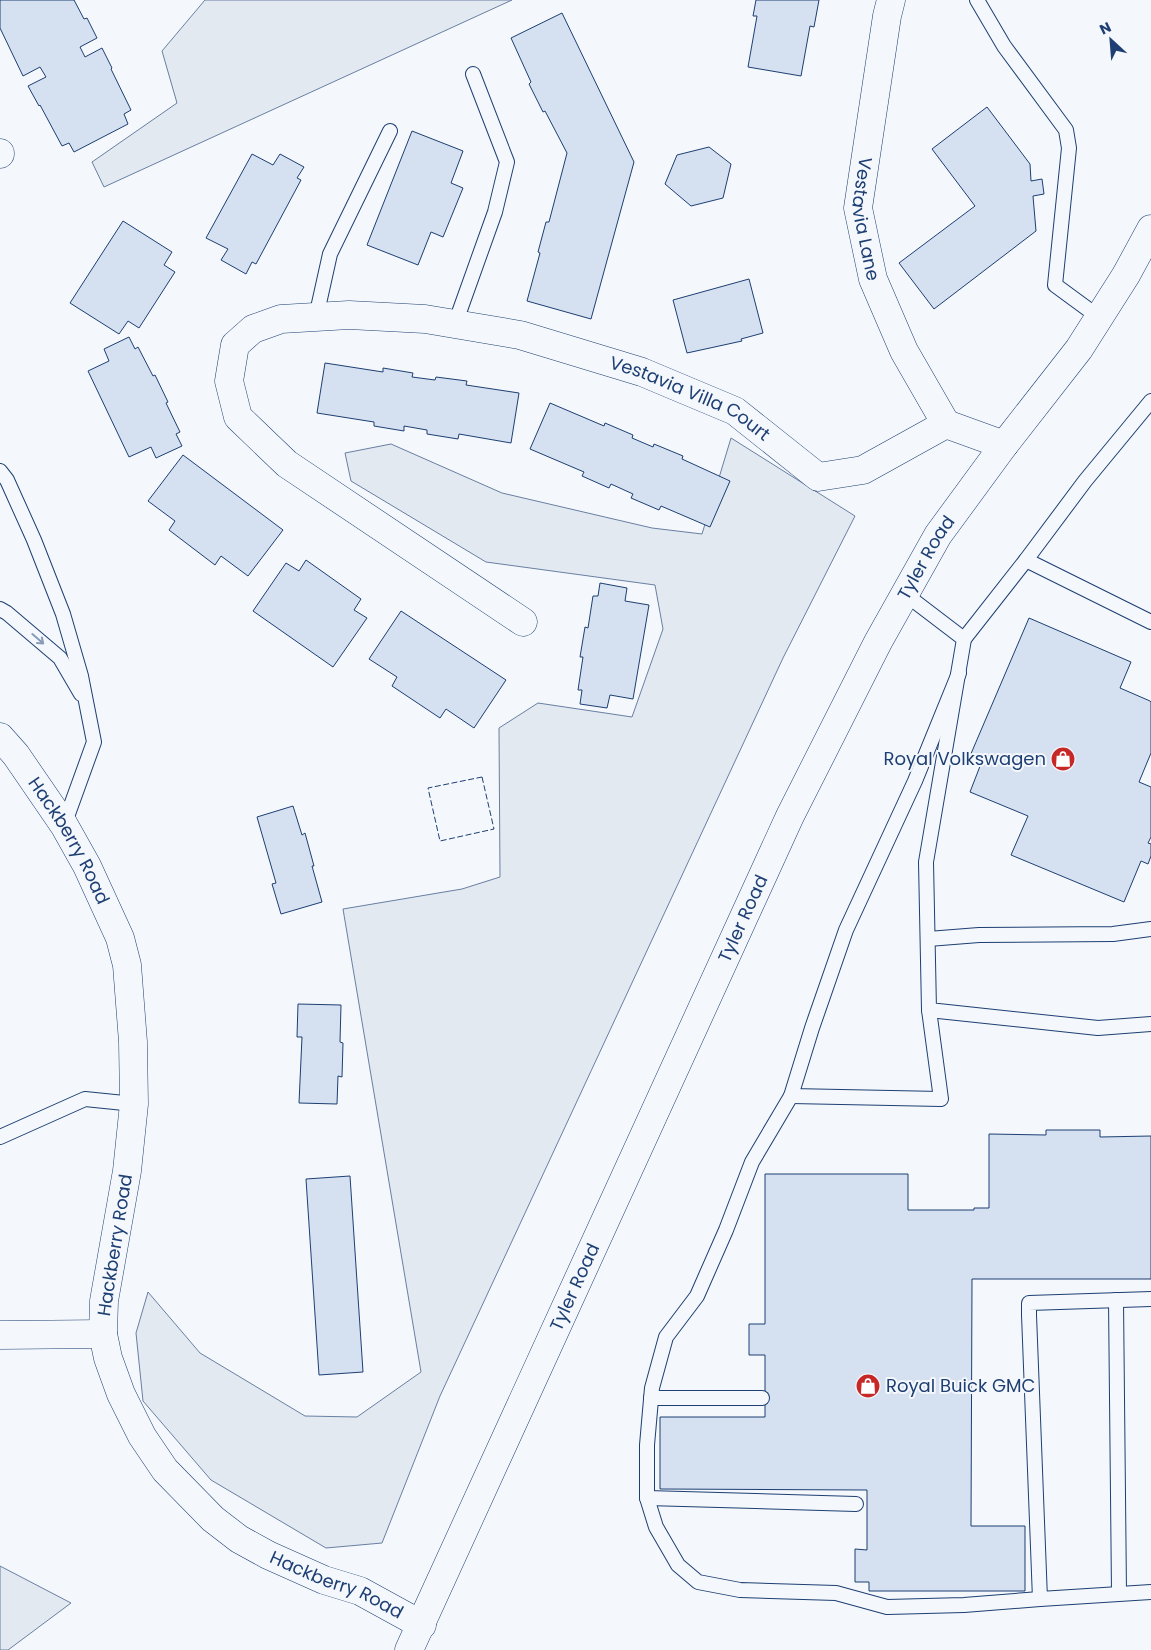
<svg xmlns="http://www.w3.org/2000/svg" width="1151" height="1650" font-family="Poppins,sans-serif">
	<rect width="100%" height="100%" fill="#f4f7fb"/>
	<g fill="#e3e9f0" stroke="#687fa3">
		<polygon points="205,0 512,0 104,187 92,162 177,103 162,51"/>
		<polygon points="731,438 855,516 783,658 440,1396 382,1543 326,1548 211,1480 143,1401 136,1333 148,1292 200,1353 305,1416 357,1417 421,1372 343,909 462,889 500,877 499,728 538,703 632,717 663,629 655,585 486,562 351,481 345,453 391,444 502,493 652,528 702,534"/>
		<polygon points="0,1566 71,1603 8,1650 0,1650"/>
	</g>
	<g fill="#d5e0f0" stroke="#1d3f73">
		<polygon points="0,0 74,0 84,19 87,18 97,38 80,47 85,57 102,48 112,68 111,69 131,110 124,114 128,124 74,152 69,143 62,146 40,105 39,106 28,86 46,77 40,67 23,76 0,28"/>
		<polygon points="756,0 819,0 814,27 810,26 801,76 748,67 757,16 753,16"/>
		<polygon points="562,13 634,162 591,319 527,301 540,253 538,252 546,222 549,222 567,153 545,111 543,112 529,84 531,82 511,38"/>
		<polygon points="987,107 1030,164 1031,181 1042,179 1044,194 1033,196 1036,231 934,309 899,263 975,206 932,149"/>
		<polygon points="412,131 463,151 451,183 463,188 443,237 431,232 418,265 367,245"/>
		<polygon points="709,147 731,164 723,198 691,206 665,184 677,155"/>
		<polygon points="252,154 273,165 280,154 304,167 297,178 301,180 256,264 252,262 246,274 221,260 228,249 206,238"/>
		<polygon points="123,221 172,252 164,265 175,272 139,328 128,321 119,334 70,303"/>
		<polygon points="749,279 763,333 741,339 742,341 687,353 673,300"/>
		<polygon points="129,337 135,349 138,347 153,376 155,375 168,402 166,403 180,432 176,434 182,446 156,458 151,447 129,457 88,371 109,361 104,349"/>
		<polygon points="325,363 383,372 383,368 413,373 412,377 435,380 436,377 467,381 466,385 519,393 511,443 459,434 458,439 427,434 427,430 404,426 404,431 374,426 374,422 317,413"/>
		<polygon points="550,403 604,426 605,423 633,435 632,438 653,447 654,444 683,456 682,459 730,481 710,527 661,506 659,510 631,498 633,494 611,484 609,488 582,476 584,472 530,449"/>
		<polygon points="183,455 283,530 248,576 221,556 215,565 169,530 175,521 148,501"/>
		<polygon points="306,560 361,599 354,610 367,618 333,667 253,611 286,563 299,571"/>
		<polygon points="600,583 627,588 625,601 649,605 633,699 610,695 607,708 580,704 582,690 578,690 583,657 580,657 585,627 588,628 593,596 598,596"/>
		<polygon points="401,611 506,680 474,728 446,709 440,718 392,686 397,677 369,659"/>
		<polygon points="1029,618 1131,662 1120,688 1150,701 1151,702 1151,753 1139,782 1151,787 1151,837 1148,843 1151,844 1151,856 1148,864 1141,861 1124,902 1011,855 1028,816 970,792 982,761 970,756"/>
		<polygon points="293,806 302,835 305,833 314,866 312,866 322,902 281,914 272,884 276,883 257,817"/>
		<polygon points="298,1004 341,1005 340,1042 343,1043 342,1077 338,1076 337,1104 299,1103 302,1037 297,1037"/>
		<polygon points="1046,1130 1100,1130 1100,1137 1151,1136 1151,1279 972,1279 971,1526 1025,1526 1025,1591 869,1591 869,1582 855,1582 855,1549 867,1550 867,1490 660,1489 660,1417 765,1417 765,1355 749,1355 749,1324 765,1324 765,1174 908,1174 908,1210 974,1210 974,1208 989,1208 989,1134 1046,1135"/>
		<polygon points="350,1176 363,1372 319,1375 306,1179"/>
	</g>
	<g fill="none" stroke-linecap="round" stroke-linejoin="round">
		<defs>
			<g id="lane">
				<polyline points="977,0 1004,46 1066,130 1069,148 1055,285 1100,318"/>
				<polyline points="316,317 330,254 390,131"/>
				<polyline points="455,324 495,212 507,162 473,74"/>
				<polyline points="0,471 7,480 34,540 63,614 81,676 94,742 64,825"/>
				<polyline points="1026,560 1151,622"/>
				<polyline points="905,594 964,639 926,862 929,1010 1098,1028 1151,1024"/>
				<polyline points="0,609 7,613 60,658 81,694"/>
				<polyline points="964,639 1026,560 1085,481 1151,401"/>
				<polyline points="928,939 979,935 1113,934 1151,929"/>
				<polyline points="929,1010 941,1099 791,1096 812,1028 846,930 915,781 959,673"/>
				<polyline points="791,1096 752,1162 726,1230 697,1296 666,1337 652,1388 647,1445 647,1498 656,1527 678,1565 698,1582 740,1590 836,1593 887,1607 964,1605 1040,1599"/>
				<polyline points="0,1137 85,1099 134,1104"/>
				<polyline points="1151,1299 1029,1303 1029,1315 1040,1599 1151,1592"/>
				<polyline points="1116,1300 1119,1593"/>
				<polyline points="651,1398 762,1398"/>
				<polyline points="647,1498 856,1504"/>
			</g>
			<g id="street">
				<path id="s1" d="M891,0L887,16L858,208L873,279L904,351L946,424"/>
				<polyline points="0,153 0,154"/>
				<path id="s2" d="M523,622L287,464L238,417L229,381L235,345L253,329L281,319L349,315L425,319L520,335L642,372L735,411L818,477L863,470L946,424L1004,445"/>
				<path id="s3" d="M0,737L16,755L64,825L87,866L120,938L127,965L133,1042L134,1104L127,1171L104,1301L103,1334L108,1358L121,1394L142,1436L165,1470L213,1519L239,1539L268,1555L324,1580L360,1591L422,1625"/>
				<polyline points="0,1335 103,1334"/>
			</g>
			<g id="secondary">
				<path id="s4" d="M409,1650L790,816L878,642L938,535L1004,445L1079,349L1126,275L1151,229"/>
			</g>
		</defs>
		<use href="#lane" stroke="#1d3f73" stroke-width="16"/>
		<use href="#street" stroke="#1d3f73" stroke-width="29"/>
		<use href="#secondary" stroke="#1d3f73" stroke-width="29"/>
		<use href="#lane" stroke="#f4f7fb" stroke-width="14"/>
		<use href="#street" stroke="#f4f7fb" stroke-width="28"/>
		<use href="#secondary" stroke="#f4f7fb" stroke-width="28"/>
		<polygon stroke="#1d3f73" stroke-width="1" stroke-dasharray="6 2.5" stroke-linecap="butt" points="482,777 494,829 440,841 428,788"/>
	</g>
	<defs><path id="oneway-shaft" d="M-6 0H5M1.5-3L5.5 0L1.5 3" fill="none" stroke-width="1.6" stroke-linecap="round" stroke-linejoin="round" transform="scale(1.25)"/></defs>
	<use stroke="#889bb7" href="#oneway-shaft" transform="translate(38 639) rotate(41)"/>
	<defs>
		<symbol id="shop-disc" viewBox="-11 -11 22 22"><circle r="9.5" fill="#c62828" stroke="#f4f7fb"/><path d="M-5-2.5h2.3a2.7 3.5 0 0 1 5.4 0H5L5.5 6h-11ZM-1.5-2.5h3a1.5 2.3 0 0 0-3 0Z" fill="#fff"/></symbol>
	</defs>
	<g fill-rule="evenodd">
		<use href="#shop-disc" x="1049" y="745" width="28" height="28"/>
		<use href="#shop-disc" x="854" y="1372" width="28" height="28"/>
	</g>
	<g text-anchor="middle" stroke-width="4" stroke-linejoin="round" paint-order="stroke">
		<g font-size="18" fill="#1d3f73" stroke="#f4f7fb">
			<text dy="6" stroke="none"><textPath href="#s1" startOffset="222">Vestavia Lane</textPath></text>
			<text dy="6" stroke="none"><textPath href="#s2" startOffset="902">Vestavia Villa Court</textPath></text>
			<text dy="6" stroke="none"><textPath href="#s4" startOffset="1209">Tyler Road</textPath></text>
			<text dy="6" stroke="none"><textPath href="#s3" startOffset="125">Hackberry Road</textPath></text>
			<text dy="6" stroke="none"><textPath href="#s4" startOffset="804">Tyler Road</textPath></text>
			<text transform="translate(115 1245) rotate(-81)" y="6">Hackberry Road</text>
			<text dy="6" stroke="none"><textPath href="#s4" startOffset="399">Tyler Road</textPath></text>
			<text dy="6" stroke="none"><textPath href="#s3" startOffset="995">Hackberry Road</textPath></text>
		</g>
		<g font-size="18" fill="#1d3f73" stroke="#f4f7fb" text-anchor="end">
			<text x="1046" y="765">Royal Volkswagen</text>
			<text x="886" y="1392" text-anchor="start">Royal Buick GMC</text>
		</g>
	</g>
	<g transform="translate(1111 40) rotate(334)" stroke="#f4f7fb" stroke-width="4" paint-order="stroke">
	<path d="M0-4L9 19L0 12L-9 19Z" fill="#1d3f73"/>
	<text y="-8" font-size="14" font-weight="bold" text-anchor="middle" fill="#1d3f73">N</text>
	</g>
</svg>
